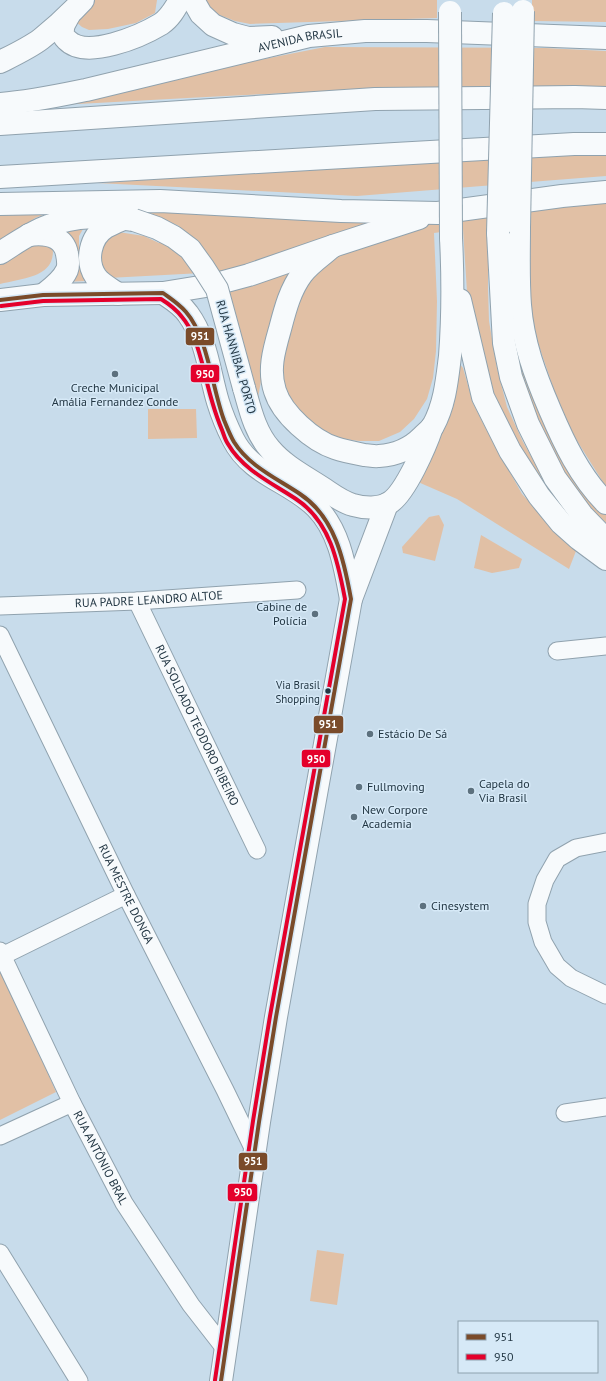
<svg xmlns="http://www.w3.org/2000/svg" width="606" height="1381" font-family="'PT Sans',sans-serif">
	<rect width="100%" height="100%" fill="#c8dceb"/>
	<g fill="#e1c0a5">
		<polygon points="93,0 157,0 155,13 136,23 108,29 89,30 82,27 75,21"/>
		<polygon points="203,0 437,0 437,18 250,24 235,21 217,14"/>
		<polygon points="532,0 606,0 606,22 532,21"/>
		<path d="M325,47L545,48L606,51V88C410,83 214,97 19,107Z"/>
		<polygon points="606,152 606,176 357,196 97,183 424,161"/>
		<polygon points="606,199 606,487 574,436 555,393 538,343 529,301 531,226 509,227 511,295 606,513 606,523 587,504 563,473 541,431 518,371 488,228 488,289 489,321 497,368 507,407 523,442 543,477 587,536 537,481 496,409 467,292 463,229 434,233 437,301 436,351 433,378 427,399 414,419 400,432 379,441 359,441 330,437 295,412 280,383 277,346 302,275 378,231 533,206"/>
		<path d="M145,211L382,218L285,255L221,272L108,278C91,260 102,249 112,231L144,236L159,243L179,226Z"/>
		<polygon points="51,212 35,218 0,242 0,214"/>
		<polygon points="86,224 79,236 79,265 87,281 63,282 55,227"/>
		<path d="M36,240L52,244C59,277 24,278 0,284V259Z"/>
		<polygon points="298,264 269,337 257,403 227,289"/>
		<polygon points="459,363 463,368 473,403 487,431 522,494 576,551 569,569 457,499 418,482"/>
		<polygon points="148,409 196,409 197,438 148,439"/>
		<polygon points="439,515 444,525 435,561 403,553 402,547 429,517"/>
		<polygon points="481,535 522,559 519,568 492,573 474,568"/>
		<polygon points="2,968 56,1092 0,1120 0,970"/>
		<polygon points="317,1250 344,1254 337,1305 310,1301"/>
	</g>
	<g fill="none" stroke-linecap="round" stroke-linejoin="round">
		<defs>
			<g id="street">
				<path id="s1" d="M137,601L257,850"/>
				<path id="s2" d="M0,606L137,601L297,590"/>
				<path id="s3" d="M0,635L126,895L225,1090L255,1152"/>
				<polyline points="557,651 606,646"/>
				<polyline points="606,842 576,848 557,859 545,880 537,904 537,922 543,942 557,966 571,978 606,995"/>
				<path id="s4" d="M0,951L72,1103L124,1203L191,1305L226,1350"/>
				<polyline points="0,957 126,895"/>
				<polyline points="565,1113 606,1107"/>
				<polyline points="0,1136 72,1103"/>
				<polyline points="0,1253 79,1381"/>
			</g>
			<g id="secondary">
				<path d="M163,293C172,299 182,305 188,314C207,340 209,372 218,402C222,415 227,427 233,439C251,475 290,481 316,507C340,531 345,568 351,599"/>
				<polyline points="221,1381 259,1122 276,1017 351,599 387,504"/>
			</g>
			<g id="primary">
				<path d="M29,235C45,233 64,236 67,254C68,259 69,265 67,270C62,281 52,288 43,295"/>
				<path d="M0,253C16,243 31,232 48,226C76,215 105,216 134,220"/>
				<path d="M118,294C111,289 101,284 96,277C85,261 90,237 106,227C112,224 118,221 123,219"/>
				<polyline points="0,300 43,295 163,293"/>
				<path d="M244,388C250,409 255,432 270,449C284,466 306,477 324,489C333,495 342,502 353,505C363,508 380,509 389,503C405,494 426,445 432,427"/>
			</g>
			<g id="highway">
				<polyline points="193,0 201,14 213,25 233,34 248,38 272,37"/>
				<path d="M69,15C67,19 63,25 63,29C62,34 64,37 67,40C86,60 141,36 161,24C170,18 175,9 180,0"/>
				<path d="M0,62C14,55 29,48 41,39C56,27 70,14 83,0"/>
				<path id="s5" d="M0,104C29,102 57,96 86,90L309,36L365,31H427L606,38"/>
				<polyline points="0,124 375,99 575,97 606,98"/>
				<polyline points="0,177 395,154 574,144 606,144"/>
				<polyline points="0,204 160,201 341,211 438,213 562,196 606,192"/>
				<path d="M519,227C519,253 518,279 520,305C523,343 535,375 550,410C564,443 580,477 606,503"/>
				<polyline points="498,233 504,343 511,377 528,424 555,478 582,515 606,540"/>
				<path d="M333,246C324,254 309,264 302,274C290,290 285,310 280,329C274,350 268,370 275,391C282,414 313,441 335,448C344,451 354,453 364,455C369,455 374,457 379,456C396,455 411,448 422,437C426,433 430,430 433,426C445,404 447,380 450,356C453,317 453,278 451,238"/>
				<polyline points="163,293 212,285 249,275 333,246 419,218"/>
				<polyline points="460,300 483,397 510,451 539,496 561,523 579,539 606,559"/>
			</g>
		</defs>
		<use href="#street" stroke="#90a2ae" stroke-width="19"/>
		<use href="#secondary" stroke="#90a2ae" stroke-width="24"/>
		<use href="#primary" stroke="#90a2ae" stroke-width="24"/>
		<use href="#highway" stroke="#90a2ae" stroke-width="24"/>
		<use href="#street" stroke="#f7fafc" stroke-width="17"/>
		<use href="#secondary" stroke="#f7fafc" stroke-width="22"/>
		<use href="#primary" stroke="#f7fafc" stroke-width="22"/>
		<use href="#highway" stroke="#f7fafc" stroke-width="22"/>
		<defs>
			<polyline id="primary-bridge" points="134,220 157,228 174,237 190,249 203,267 217,289 244,388"/>
			<g id="highway-bridge">
				<polyline points="450,12 451,238"/>
				<polyline points="519,227 523,11"/>
				<polyline points="498,233 504,13"/>
			</g>
		</defs>
		<use href="#primary-bridge" stroke="#90a2ae" stroke-width="24" stroke-linecap="butt"/>
		<use href="#highway-bridge" stroke="#90a2ae" stroke-width="24" stroke-linecap="butt"/>
		<use href="#primary-bridge" stroke="#f7fafc" stroke-width="22"/>
		<use href="#highway-bridge" stroke="#f7fafc" stroke-width="22"/>
		<defs>
			<path id="bus-1" d="M0,300L43,295L163,293C171,299 179,304 186,312C208,337 212,388 224,420C227,427 230,435 234,442C249,466 276,478 300,494C335,517 344,560 351,599L276,1017L259,1122L221,1381"/>
			<path id="bus-2" d="M1,306L43,301L161,299C169,304 176,309 182,317C194,331 198,349 203,366C208,388 213,409 222,430C224,435 225,440 228,444C243,470 272,483 296,499C330,521 338,562 345,599L270,1016L253,1121L215,1380"/>
		</defs>
		<use href="#bus-1" stroke="#d6e9f7" stroke-width="7"/>
		<use href="#bus-2" stroke="#d6e9f7" stroke-width="7"/>
		<use href="#bus-1" stroke="#7a4b2a" stroke-width="4"/>
		<use href="#bus-2" stroke="#e4002b" stroke-width="4"/>
	</g>
	<g fill="#5d717e" stroke="#d6e9f7" stroke-width="1.5">
		<circle cx="115" cy="374" r="4"/>
		<circle cx="315" cy="614" r="4"/>
		<circle cx="370" cy="734" r="4"/>
		<circle cx="359" cy="787" r="4"/>
		<circle cx="471" cy="791" r="4"/>
		<circle cx="354" cy="817" r="4"/>
		<circle cx="423" cy="906" r="4"/>
	</g>
	<circle fill="#233744" stroke="#d6e9f7" stroke-width="1.5" cx="328" cy="691" r="3.5"/>
	<g text-anchor="middle" stroke-width="3" stroke-linejoin="round" paint-order="stroke">
		<g font-size="11" fill="#233744" stroke="#d6e9f7" text-anchor="end">
			<text x="320" y="689">Via Brasil<tspan x="320" dy="14">Shopping</tspan></text>
		</g>
		<g font-size="12" fill="#233744" stroke="#d6e9f7">
			<text dy="4" stroke="none"><textPath href="#s5" startOffset="307">AVENIDA BRASIL</textPath></text>
			<text transform="translate(236 357) rotate(74)" y="4">RUA HANNIBAL PORTO</text>
			<text dy="4" stroke="none"><textPath href="#s2" startOffset="149">RUA PADRE LEANDRO ALTOE</textPath></text>
			<text dy="4" stroke="none"><textPath href="#s1" startOffset="138">RUA SOLDADO TEODORO RIBEIRO</textPath></text>
			<text dy="4" stroke="none"><textPath href="#s3" startOffset="288">RUA MESTRE DONGA</textPath></text>
			<text dy="4" stroke="none"><textPath href="#s4" startOffset="230">RUA ANTÔNIO BRAL</textPath></text>
		</g>
		<g font-size="12" fill="#233744" stroke="#d6e9f7" text-anchor="start">
			<text x="115" y="392" text-anchor="middle">Creche Municipal<tspan x="115" dy="14">Amália Fernandez Conde</tspan></text>
			<text x="307" y="611" text-anchor="end">Cabine de<tspan x="307" dy="14">Polícia</tspan></text>
			<text x="378" y="738">Estácio De Sá</text>
			<text x="479" y="788">Capela do<tspan x="479" dy="14">Via Brasil</tspan></text>
			<text x="367" y="791">Fullmoving</text>
			<text x="362" y="814">New Corpore<tspan x="362" dy="14">Academia</tspan></text>
			<text x="431" y="910">Cinesystem</text>
		</g>
	</g>
	<g stroke="#d6e9f7" stroke-width="1.5">
		<rect x="185" y="327" width="30" height="19" rx="4" fill="#7a4b2a"/>
		<rect x="190" y="364" width="30" height="19" rx="4" fill="#e4002b"/>
		<rect x="313" y="715" width="31" height="19" rx="4" fill="#7a4b2a"/>
		<rect x="301" y="749" width="30" height="19" rx="4" fill="#e4002b"/>
		<rect x="238" y="1152" width="30" height="19" rx="4" fill="#7a4b2a"/>
		<rect x="227" y="1183" width="31" height="19" rx="4" fill="#e4002b"/>
	</g>
	<g font-size="11" text-anchor="middle" font-weight="bold" fill="#fff">
		<text x="200" y="340">951</text>
		<text x="205" y="378">950</text>
		<text x="328" y="728">951</text>
		<text x="316" y="763">950</text>
		<text x="253" y="1165">951</text>
		<text x="243" y="1196">950</text>
	</g>
	<rect x="458" y="1321" width="140" height="52" fill="#d6e9f7" stroke="#8ea2af"/>
	<rect x="466" y="1334" width="20" height="6" fill="#7a4b2a" stroke="#8ea2af"/>
	<text x="494" y="1341" font-size="12" fill="#233744">951</text>
	<rect x="466" y="1354" width="20" height="6" fill="#e4002b" stroke="#8ea2af"/>
	<text x="494" y="1361" font-size="12" fill="#233744">950</text>
</svg>
